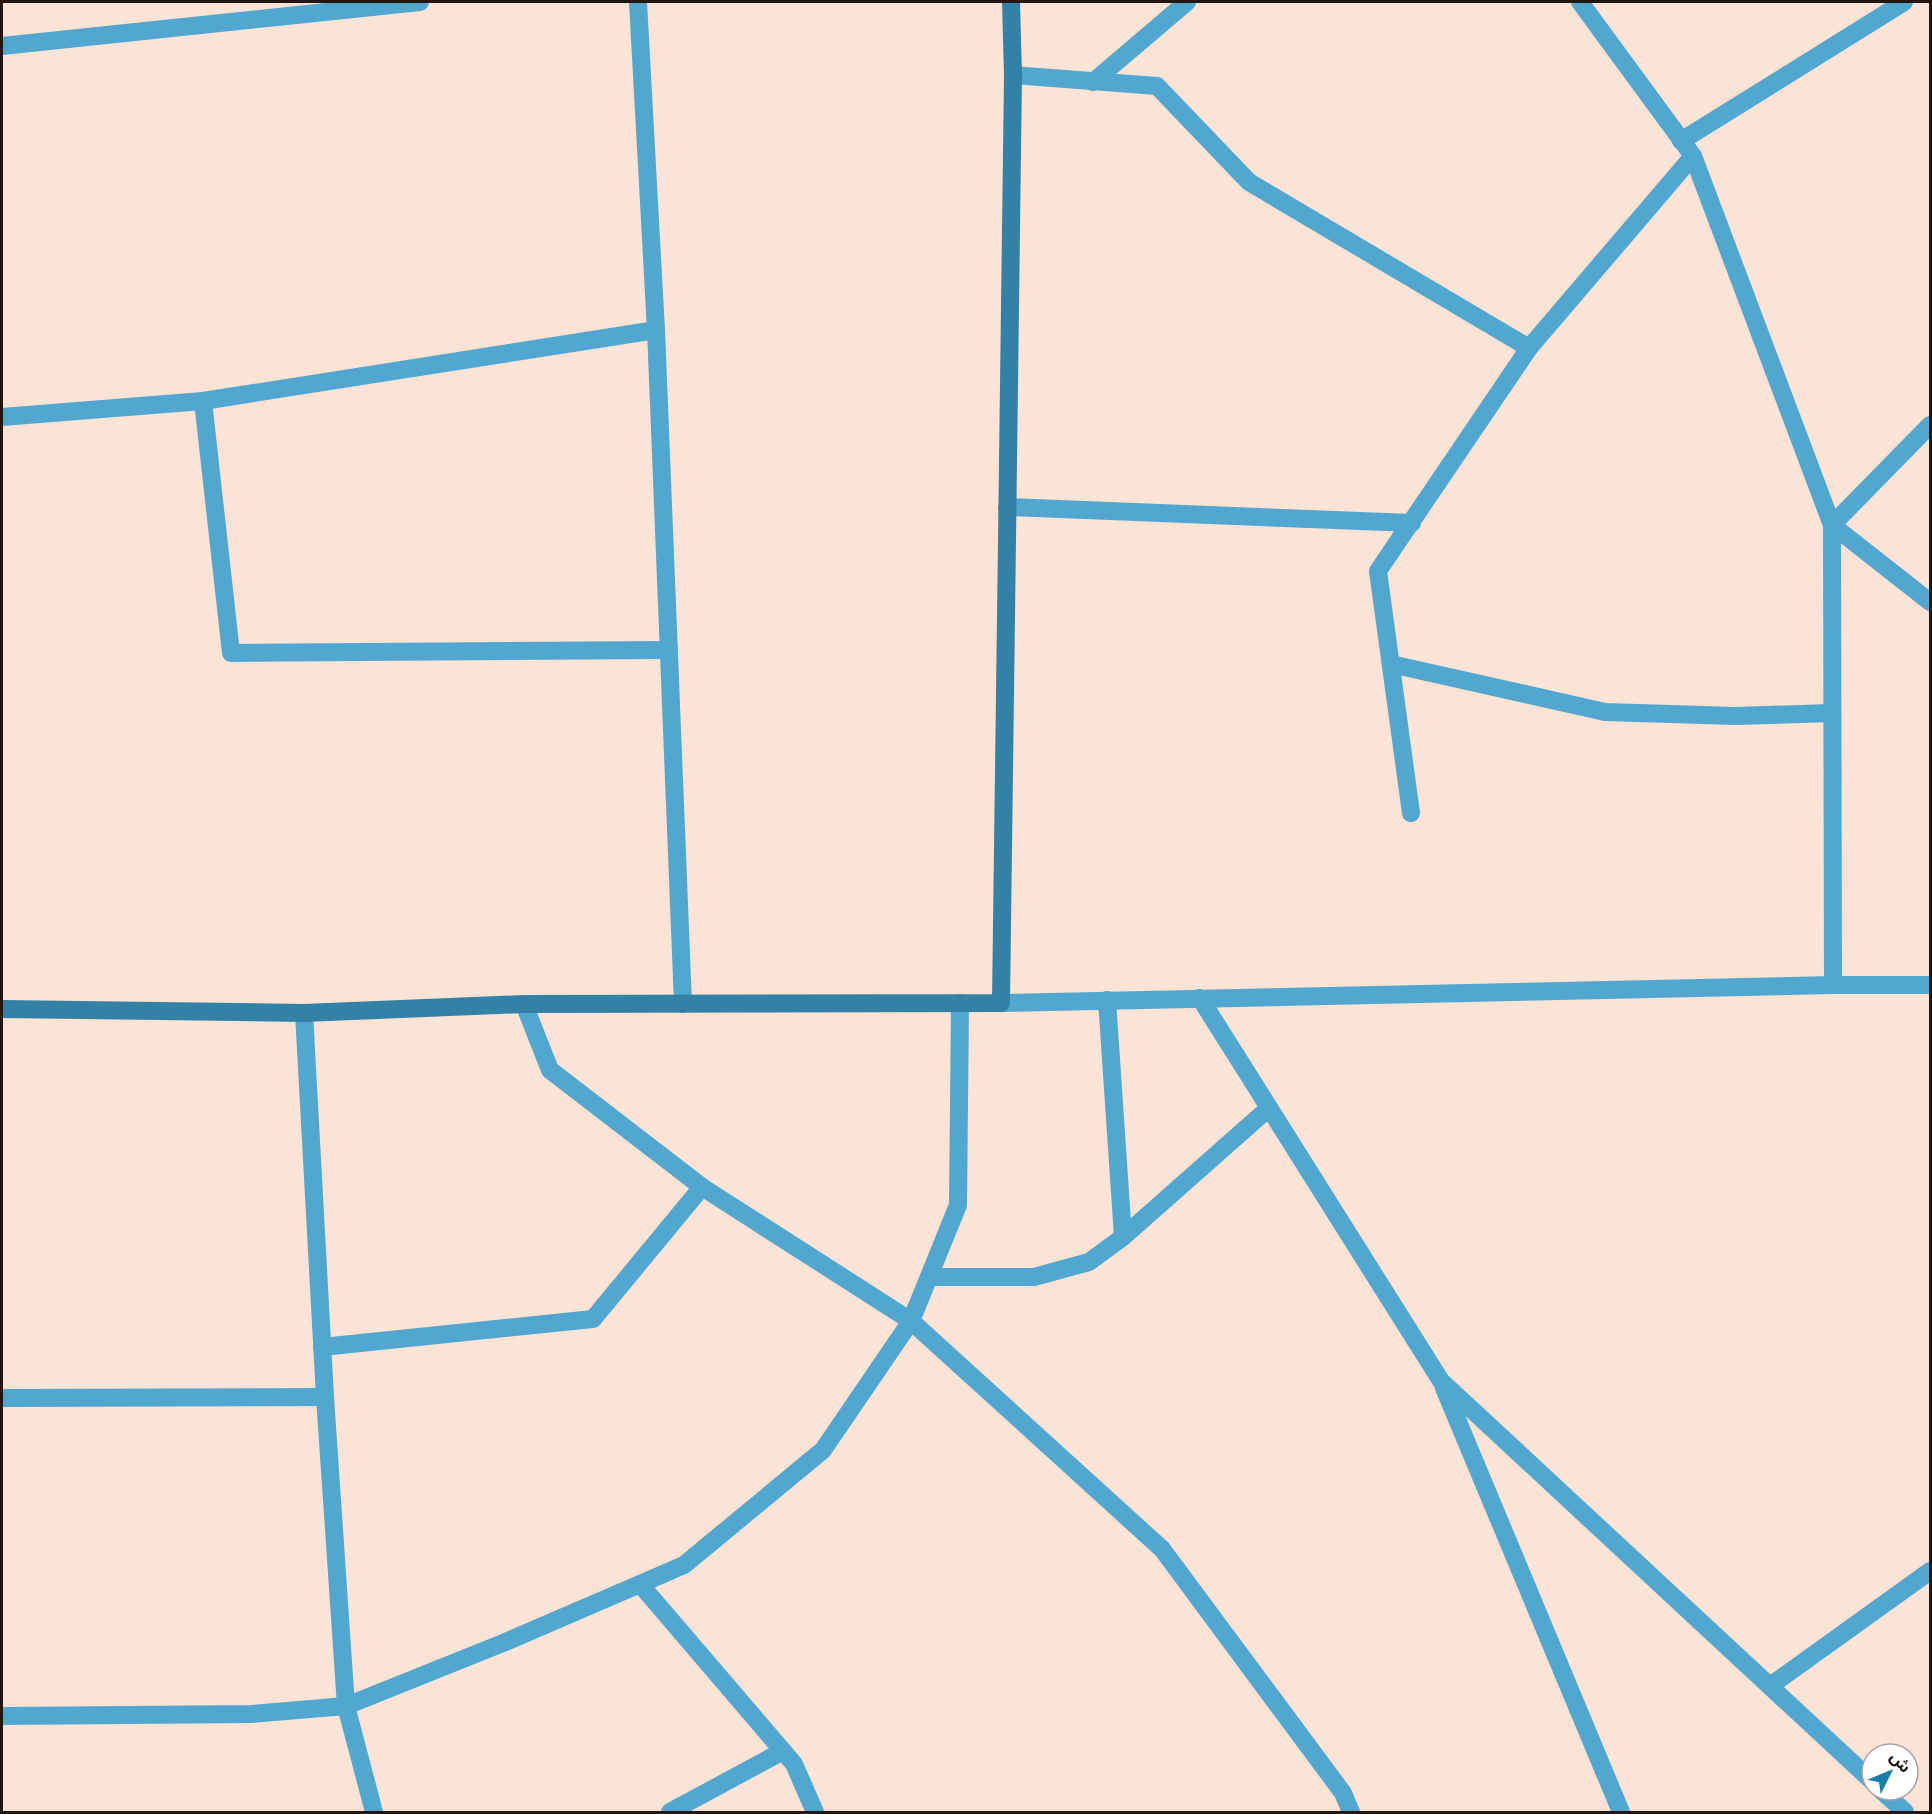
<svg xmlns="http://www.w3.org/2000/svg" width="1932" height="1814" font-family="Inter,'Noto Sans Arabic',sans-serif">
	<rect width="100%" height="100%" fill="#fbe3d5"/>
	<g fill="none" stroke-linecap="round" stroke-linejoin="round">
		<g stroke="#52a7d1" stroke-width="18">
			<polyline points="1107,1000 1123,1237"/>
			<polyline points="929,1277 1034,1277 1089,1262 1123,1237 1269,1108"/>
		</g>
		<g stroke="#52a7d1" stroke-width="18">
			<polyline points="638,2 656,330 683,1004"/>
			<polyline points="1580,2 1693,156 1832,525 1930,425"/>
			<polyline points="2,46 420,2"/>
			<polyline points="1013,75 1157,86 1249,182 1529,348 1693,156"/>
			<polyline points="1093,82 1187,2"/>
			<polyline points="1681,141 1904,2"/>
			<polyline points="203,401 231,653 669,650"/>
			<polyline points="2,417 203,401 656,330"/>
			<polyline points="1007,507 1412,523"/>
			<polyline points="1832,525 1833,985"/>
			<polyline points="1832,525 1930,602"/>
			<polyline points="1391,664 1605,712 1736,716 1832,713"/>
			<polyline points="1411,813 1378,571 1529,348"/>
			<polyline points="1200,998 1441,1381 1872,1781"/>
			<polyline points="960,1003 958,1205 911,1321 1162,1549 1343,1793 1351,1812"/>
			<polyline points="1001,1003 1833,985 1930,985"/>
			<polyline points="304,1013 325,1397 346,1706 374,1812"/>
			<polyline points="322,1347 593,1319 702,1187"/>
			<polyline points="1444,1388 1621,1812"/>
			<polyline points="2,1398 325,1397"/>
			<polyline points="640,1584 794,1764 815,1812"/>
			<polyline points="1770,1686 1930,1571"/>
			<polyline points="2,1716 252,1714 346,1706 503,1643 640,1584 684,1565 823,1450 911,1321 702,1187 550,1070 524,1004"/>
			<polyline points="1881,1790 1905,1812"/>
			<polyline points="670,1812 783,1751"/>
		</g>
		<polyline stroke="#3481a6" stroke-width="18" points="2,1009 304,1013 524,1004 1001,1003 1013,75 1011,2"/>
	</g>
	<rect width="1932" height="1814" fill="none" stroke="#24160e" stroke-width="6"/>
	<g transform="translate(1890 1772) rotate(47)"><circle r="28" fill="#ffffff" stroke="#a7a29f" stroke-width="1.5"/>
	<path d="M0-4.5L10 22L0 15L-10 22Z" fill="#197ea9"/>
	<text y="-9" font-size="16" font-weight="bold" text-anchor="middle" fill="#24160e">ش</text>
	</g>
</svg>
